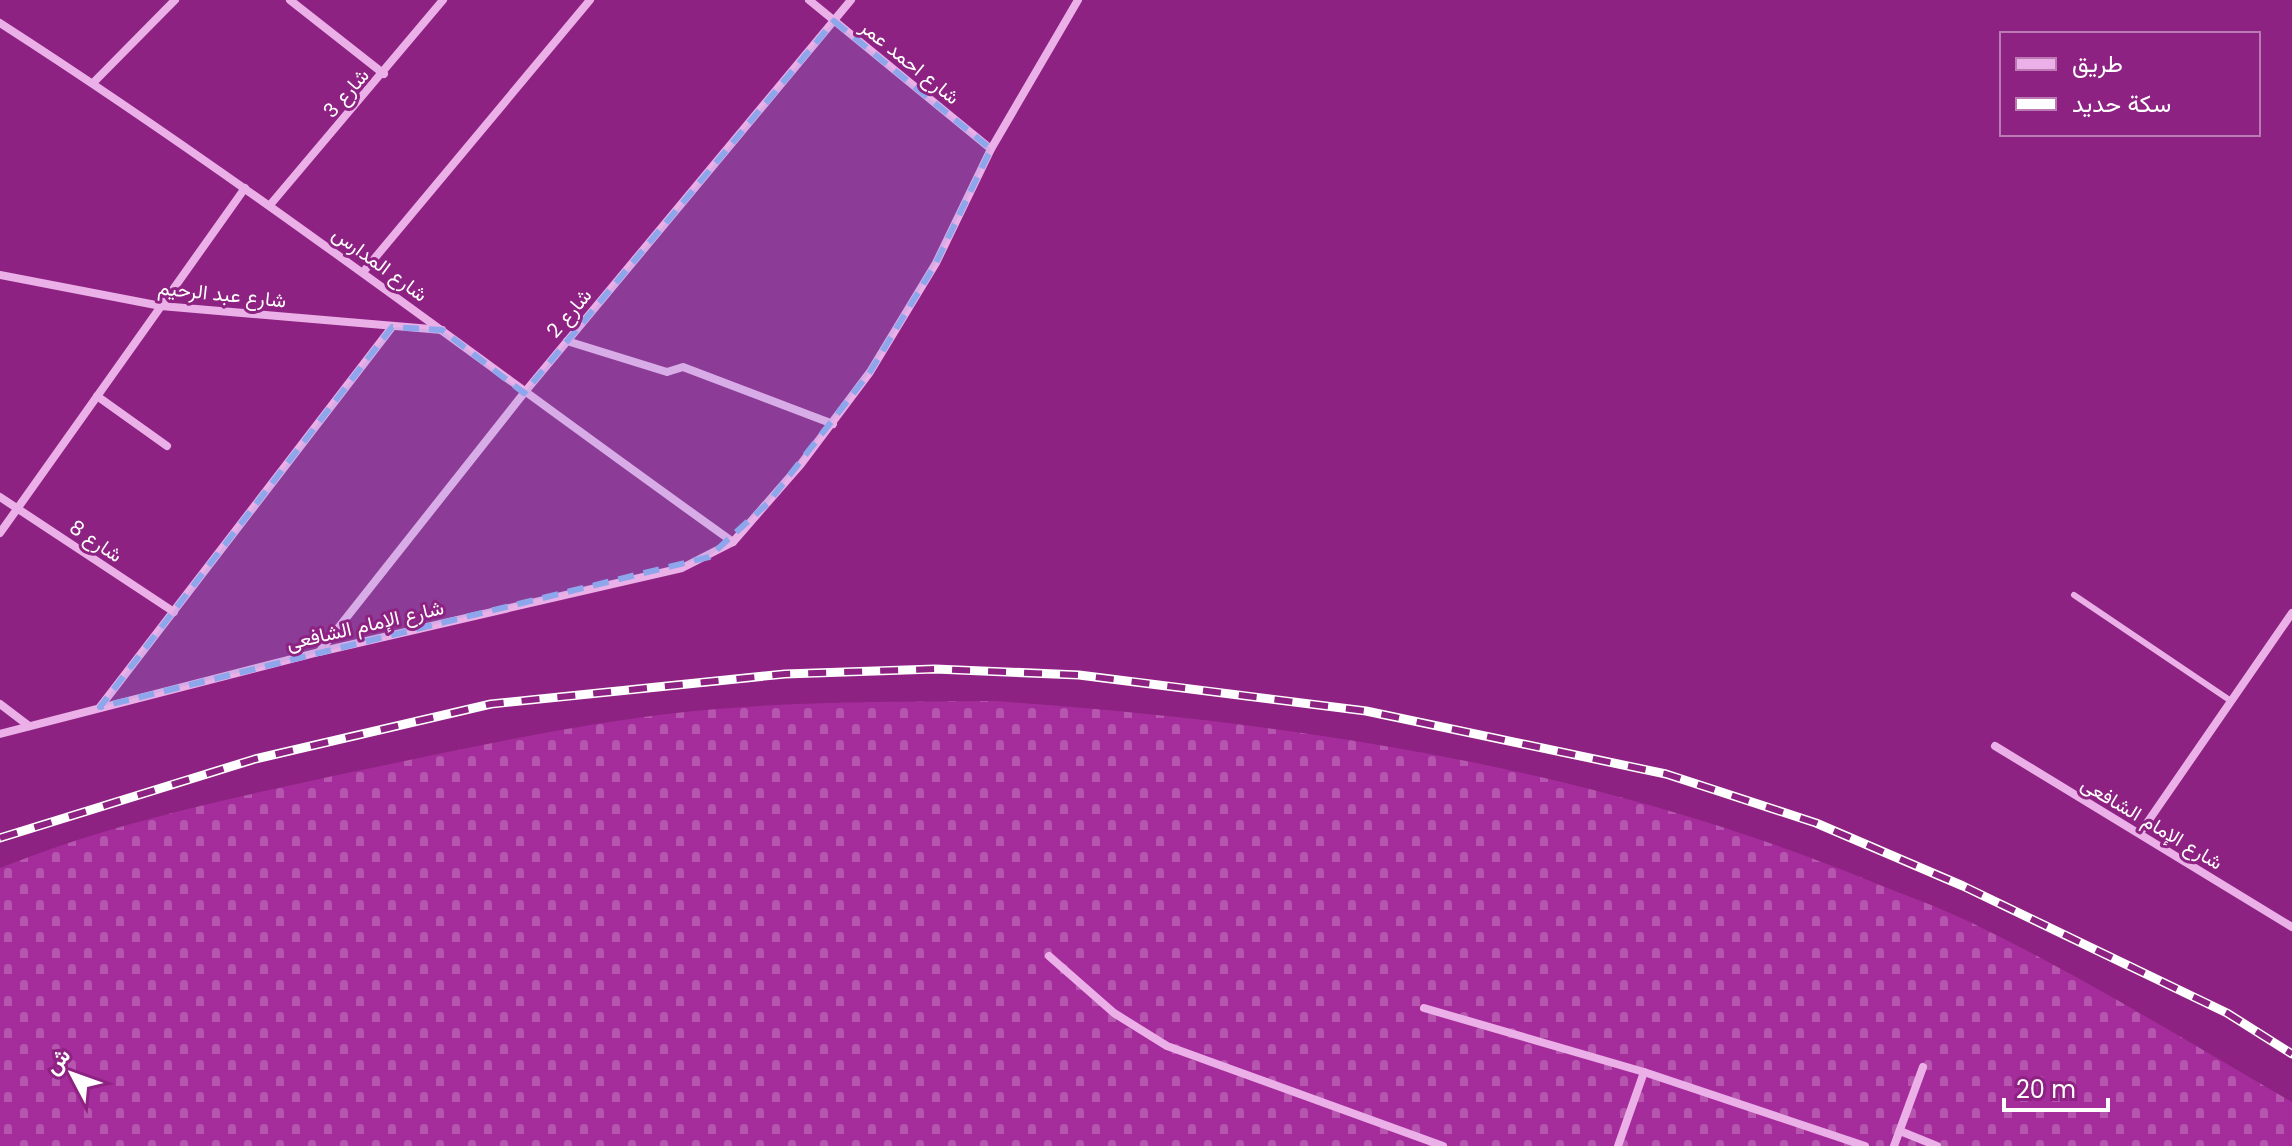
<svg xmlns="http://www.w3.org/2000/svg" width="2292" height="1146" font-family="Poppins,Vazirmatn,sans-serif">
	<defs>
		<pattern id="cemetery-stones" width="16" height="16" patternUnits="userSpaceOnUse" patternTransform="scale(2)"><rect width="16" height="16" fill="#a52c9b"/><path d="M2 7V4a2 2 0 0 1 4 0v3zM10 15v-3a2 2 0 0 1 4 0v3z" fill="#b756af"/></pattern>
	</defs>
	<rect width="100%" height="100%" fill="#8d2282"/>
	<path fill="url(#cemetery-stones)" d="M994,701C1294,722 1590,766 1870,881C1904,895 1939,907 1972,923C2082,976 2186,1041 2292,1102V1146H0V868C109,824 218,801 333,776C449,752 566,725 685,712C787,701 891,702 994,701Z"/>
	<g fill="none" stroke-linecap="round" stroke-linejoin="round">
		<polyline stroke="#ebb0e7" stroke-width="6" points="2074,595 2231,701"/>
		<g stroke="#ebb0e7" stroke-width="8">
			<polyline points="290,0 384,74"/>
			<polyline points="809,0 991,149"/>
			<path d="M0,23C252,185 489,368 733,542"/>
			<polyline points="93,83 175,0"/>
			<polyline points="270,205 443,0"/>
			<polyline points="364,271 590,0"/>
			<polyline points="0,275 161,306 442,330"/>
			<polyline points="567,341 667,372 683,367 833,424"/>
			<polyline points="97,396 167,446"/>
			<polyline points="0,497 174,612"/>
			<polyline points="0,533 245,188"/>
			<polyline points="320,651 524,393 851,0"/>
			<polyline points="0,704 29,726"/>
			<polyline points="100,707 392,327"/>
			<polyline points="0,734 319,652 682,568 733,542 801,464 870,372 936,263 991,149 1078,0"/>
			<polyline points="1995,746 2292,927"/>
			<polyline points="2140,833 2292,613"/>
			<polyline points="1049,956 1114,1013 1167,1046 1443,1146"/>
			<polyline points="1424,1008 1644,1072 1618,1146"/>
			<polyline points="1644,1072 1865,1146"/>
			<polyline points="1900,1131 1937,1146"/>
			<polyline points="1894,1146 1923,1067"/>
		</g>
		<defs>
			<polyline id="rail" points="0,838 255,759 491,704 785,674 935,669 1079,675 1366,711 1666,774 1816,823 1963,886 2227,1013 2292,1054"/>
		</defs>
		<use href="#rail" stroke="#fff" stroke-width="9"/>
		<use href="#rail" stroke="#8d2282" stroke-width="6" stroke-dasharray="18" stroke-linecap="butt"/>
	</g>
	<path fill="#8ea6ec" fill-opacity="0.2" stroke="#8ea6ec" stroke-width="6" stroke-dasharray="16 10" stroke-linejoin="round" d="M834,21L991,149L936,263L870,372L768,503L709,557L100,707L392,327L442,330L524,393Z"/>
	<g text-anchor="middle" stroke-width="6" stroke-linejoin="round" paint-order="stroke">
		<g font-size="20" fill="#fff" stroke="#8d2282">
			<text transform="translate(910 62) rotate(39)" y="7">شارع احمد عمر</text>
			<text transform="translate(346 93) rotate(-49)" y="7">شارع 3</text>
			<text transform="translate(380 264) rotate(36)" y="7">شارع المدارس</text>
			<text transform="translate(222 294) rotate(6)" y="7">شارع عبد الرحيم</text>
			<text transform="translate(569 313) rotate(-50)" y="7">شارع 2</text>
			<text transform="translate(96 541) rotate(34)" y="7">شارع 8</text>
			<text transform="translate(365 625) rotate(-13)" y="7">شارع الإمام الشافعى</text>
			<text transform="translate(2152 823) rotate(31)" y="7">شارع الإمام الشافعى</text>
		</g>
	</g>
	<rect x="2000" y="32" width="260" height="104" fill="#8d2282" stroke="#bb7ab4" stroke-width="2"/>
	<rect x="2016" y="58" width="40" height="12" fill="#ebb0e7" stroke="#bb7ab4" stroke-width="2"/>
	<text x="2072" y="72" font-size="24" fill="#ffffff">طريق</text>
	<rect x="2016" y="98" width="40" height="12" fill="#ffffff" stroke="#bb7ab4" stroke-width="2"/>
	<text x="2072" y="112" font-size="24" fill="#ffffff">سكة حديد</text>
	<g transform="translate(72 1074) rotate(311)" stroke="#8d2282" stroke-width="6" paint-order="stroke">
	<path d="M0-6L14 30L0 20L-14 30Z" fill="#ffffff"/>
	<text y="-12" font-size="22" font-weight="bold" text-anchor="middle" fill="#ffffff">ش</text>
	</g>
	<path d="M2004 1098v12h104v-12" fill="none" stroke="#ffffff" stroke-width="4"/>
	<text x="2016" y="1098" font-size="24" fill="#ffffff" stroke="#8d2282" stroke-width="6" paint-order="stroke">20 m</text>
</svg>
